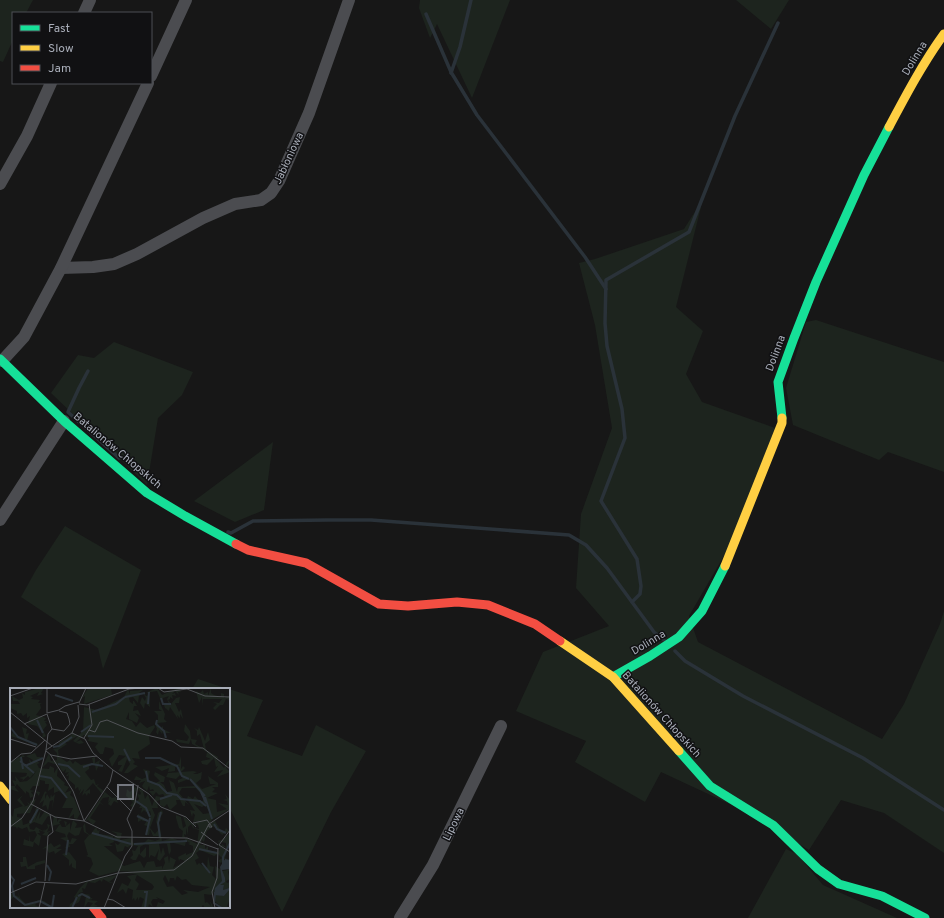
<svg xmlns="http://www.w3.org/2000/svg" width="944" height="918" font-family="Overpass,sans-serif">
	<rect width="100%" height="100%" fill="#171717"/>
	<g fill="#1d241e">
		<polygon points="0,0 33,0 26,13 13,13 13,40 3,62 0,61"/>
		<polygon points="420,0 510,0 472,98 437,24 430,38 419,8"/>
		<polygon points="736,0 789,0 771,29"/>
		<polygon points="701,207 676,307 703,331 686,374 702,402 775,428 732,542 689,616 698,642 882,739 904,704 940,624 944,611 944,853 884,813 841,800 809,850 734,806 661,772 645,802 575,762 586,741 516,711 543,652 609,626 576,588 581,514 612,428 595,325 579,263 595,259 684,229 696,210"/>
		<polygon points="816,320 944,362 944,472 888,452 879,460 793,425 786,388 806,322"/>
		<polygon points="114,342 193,372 182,395 158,418 147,485 51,393 78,355 94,358"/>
		<polygon points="273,442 264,510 235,522 194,501"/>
		<polygon points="65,526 141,570 103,669 98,648 21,597 36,570"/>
		<polygon points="198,679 228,689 192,689"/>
		<polygon points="229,689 263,700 247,736 302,756 316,725 366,751 331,812 282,912 229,807"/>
		<polygon points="786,849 797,854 823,885 897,918 748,918"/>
	</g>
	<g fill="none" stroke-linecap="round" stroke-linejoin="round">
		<g stroke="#2a3239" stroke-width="3.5">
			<polyline points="426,14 451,72 477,115 585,257 606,289"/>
			<polyline points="451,73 460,47 471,0"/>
			<polyline points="88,371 79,388 68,412 119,458"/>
			<polyline points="228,532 231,533 253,521 328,520 371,520 569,535 586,545 607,568 654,632 664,640"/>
			<polyline points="632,602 640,594 641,586 637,559 601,501 625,438 622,409 607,346 605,323 606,280 689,232 735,116 778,23"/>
			<polyline points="675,651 685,661 743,696 863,758 944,810"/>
		</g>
		<g stroke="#4b4c50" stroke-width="12">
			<polyline points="84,13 90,0"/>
			<polyline points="151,76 186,0"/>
			<polyline points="0,184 27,136 51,83"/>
			<polyline points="61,268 93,267 114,264 137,254 203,218 235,204 261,200 271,193 279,181 309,113 349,0"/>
			<polyline points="2,361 24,337 61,268 148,83"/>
			<polyline points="0,520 64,421"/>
			<polyline points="400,918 433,865 501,726"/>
		</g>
		<g stroke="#16e098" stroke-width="9">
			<polyline points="0,359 64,421 147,493 185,516 236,544"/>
			<polyline points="782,418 778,382 794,338 816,282 864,175 889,127"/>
			<polyline points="613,677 650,656 679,637 702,611 725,566"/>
			<polyline points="679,751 710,786 773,825 818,869 839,884 882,896 925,918"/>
		</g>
		<g stroke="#ffcf43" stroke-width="9">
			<path d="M889,127C906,95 923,63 944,34"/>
			<polyline points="725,566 782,423 782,418"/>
			<polyline points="560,641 613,677 679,751"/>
			<polyline points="0,786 11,800"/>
		</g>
		<g stroke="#f24e42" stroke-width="9">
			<polyline points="236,544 248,550 306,563 379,604 408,606 457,602 488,605 535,624 560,641"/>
			<polyline points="93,907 102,918"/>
		</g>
	</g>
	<g text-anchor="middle" stroke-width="3" stroke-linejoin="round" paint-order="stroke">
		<g font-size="11" fill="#a8adb8" stroke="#111113">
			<text transform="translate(914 58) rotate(-59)" y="4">Dolinna</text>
			<text transform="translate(288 158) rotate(-65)" y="4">Jabłoniowa</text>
			<text transform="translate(775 353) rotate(-70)" y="4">Dolinna</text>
			<text transform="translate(118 450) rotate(40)" y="4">Batalionów Chłopskich</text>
			<text transform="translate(648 642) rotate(-31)" y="4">Dolinna</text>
			<text transform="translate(662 714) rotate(48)" y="4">Batalionów Chłopskich</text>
			<text transform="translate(453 824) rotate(-64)" y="4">Lipowa</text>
		</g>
	</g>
	<g transform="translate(10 688)">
		<rect width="220" height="220" fill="#171717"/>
		<path d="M30,0H34L31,5L33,6L27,8L29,4L20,8L23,9L21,11L30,12L28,15H30L32,16H30L31,20L26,27L36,30L34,33H38L35,34L37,37L33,42L36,48L32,50L33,45L27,38L18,36L20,28L17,30V25L13,28L11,25L7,26V23L0,20V12L1,16H10L8,13H3L2,8L9,12L13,10L12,5L15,7V4ZM78,0H101L102,7L74,16L75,8L72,10ZM147,0L152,7L168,0L171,4H168L169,7L165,3L162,6L165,5L166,8L162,7L163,11L160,9V11L158,12L161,16L166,10L170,9L169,15H165L169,24L171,21L173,31L170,26V30L167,27L168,31L160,19L159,23L155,20L154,17L159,16L157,11L159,8L153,10L152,15L147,3L134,5L136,8L139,7L140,19L135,15L134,21L130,15L132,9L135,13L136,10L133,5L129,8L128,15L123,9L119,10L120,14L123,16V13H124L127,18H124L123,23L128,22L131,28L125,25L129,30L127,35L119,31V24L116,31L122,33L126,39L130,34L137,40L144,37L145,39L139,48L140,56L128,64L130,71L122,70L125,74L123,76L128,78L118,85H114L120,76L117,71L112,84L108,83L112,77H108V74L116,68L109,67L102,79L99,71L104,66L103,61L95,59L93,66H90L85,59L88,55L78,53L79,50L74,47L66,54L71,52L74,55L69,56L63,53L73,43L74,19L87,22L114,9L118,1L120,6V3L133,2L129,5H135ZM201,0V5L204,7L211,9V5L214,6L212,9L214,6V10L220,8V12L216,11L213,17H210L205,22L203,20L207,16L203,14L209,15L212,11H193L192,18V9L189,15L186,3L190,5L193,2L194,6L198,4V8ZM149,13L155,26L154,31L157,34L148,35L150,41L153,38V41L161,45H155V52L153,43L152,46L149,42L148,47L146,44L147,41L145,36L148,34V27L144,23H152L149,21ZM175,36L180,43L181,51L187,52L185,56L194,61L190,46L187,48V43L184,40L188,42L189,39L195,53L198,44L200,52L195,56L196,62L208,69L207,72L214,80L217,74L220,72L216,80L220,84L207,89L213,82L204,84L208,78L206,79L204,70L197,77L192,76L191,73L201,71L196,69L197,64L182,56L181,51L179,56L167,54L166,51L177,53L179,49L174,43ZM12,39L17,41L16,46L19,45L17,53L27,55L28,58L1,48L3,44L6,48L15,51ZM60,43L67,48L58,54H53L57,56L48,62L49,69L57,74L60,72L63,76L65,73L71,77L83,75L82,70L85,69V75L90,72L89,76L95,78L96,83L94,77H89L86,83L85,76L79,78V81L75,84L81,92L84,91L86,97L89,96L87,98L94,103L92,106L83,95L75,104L80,101V106L78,105L77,108L75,105L72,108L74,101L69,107L71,101L69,103L68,99L65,101V97L59,92L58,94L59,86L58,88H56L59,84L55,85L56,81L53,84L48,77L38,74L32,80L39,65L41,73L47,72V65L43,61L49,60L47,59L50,54L59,49L62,46ZM25,65L27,69H32L26,73L30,75L27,76L29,80L39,81L40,78L44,80V85L48,79L47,88L55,95L53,99L54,97L59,99L55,105L62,102L60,107L64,110L70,126L67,131L64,130V126L58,131L63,120H52L57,110L49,103L44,105V99L38,103L39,96H35V93L30,92L29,98H23L20,102L30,104L29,108L25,103L21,104L24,108L20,110L19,105L16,103V106L7,96L5,99L9,104L0,101V98H5L2,92L6,93L5,88L10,94L17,93L22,89L27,82L20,90L18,88L12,93L13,91L9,90L16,88L17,85L0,84L1,74L13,67L15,69H11V74L15,78L20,77L19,71L22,74L23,72L16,68ZM171,68V81L173,78L175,80L171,84L183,83L187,84L183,86H187L192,84L191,91L186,95L192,101L206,96H200L198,88L208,95V99H202L205,101L202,104L208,105L197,110L206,112L207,124L217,121L208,115L218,117L217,113L213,112L217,111L215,106L220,112V121L203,131L198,137L214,126L205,133L211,143L214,144L216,140L219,143L212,147L204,138L197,143L194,154L192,152L190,157H195V161L198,158V162L208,165L210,161L208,156L210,154L207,153L212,152L219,146L220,154L217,160L211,158L212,156L216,159V155L211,154L209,156L217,163L215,170L219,172L214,171L211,175L208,173L212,170L208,166L204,168L190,162L186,165L189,170L185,172L187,177L189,175L197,181L198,168L200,178L204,179L202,187L206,191L205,178L213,183L220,181L218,184L220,191L216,193L217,195L220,194L219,200L213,202L214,197H210L202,207L194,206L195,215L197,214L201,218L200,213L204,220H195L193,217L191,220H194H146L148,214L153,216L155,213L146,209L148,211H143L141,214L143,219L139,216L138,220H131L134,211L130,209L128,213V209L125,213L124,210L122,212L123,202L118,200L116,206L113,201L107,205L112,195L118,198L121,192L117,188L128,186L111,185L87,191L108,187L99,194L104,195H100L99,199L100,195L93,191L92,194L90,192L85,195L78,194L75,201L72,200L73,204L69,205L68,208L70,205L81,207L78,208L83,211L78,212L88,213L84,216L88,218L79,220L83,215L78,214L74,220L76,208L72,206L69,214L59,220L60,216L67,211L64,209L70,200L76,194L84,192L73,194L103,186L116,184L123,185L124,184L109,183L89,188L79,183L83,176L81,170L76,168L78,167L74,153L79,147L74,144L73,138L75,135L76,144L80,147L86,139L88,143L90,141L89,146L103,148L104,154L99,156L103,158H94L113,174L112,177L114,178L130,173L134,180L137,174L144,173L146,179L152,178V181L155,175L154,170L158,168L159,175L160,169L166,172L163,180L175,173L170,171L169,173L168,169L176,165V172V167L183,164V158L178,156L180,155L176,153L175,158L160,154L161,163L159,167L157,156L153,155L149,156L151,166L153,159L155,166L150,173L147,171L149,161L145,169L141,167L139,170V157L135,156L130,159V166L136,159V168L134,170L129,166L126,172H123L120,170L123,167L122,162L125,163L128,158L122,157L118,159L121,161L115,158L113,163L107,164L105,155L108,157L110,155L104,150L107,146L101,143L112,145L110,152L121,150L123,155H134L138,151L145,153L150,151L148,148H143L140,141L139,147H136L137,138L134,137L137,133H132L133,131L128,134V126L139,133L141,126L140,123L136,124L134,122L131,125L132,120H129L131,117L126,115L123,119L120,118L123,114L116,108L117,101L120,104L125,99L127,100L123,109L127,113L129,111L127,105L130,107L131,105L127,99L133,103L135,111L138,106L142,118L146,108L156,110L153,106L149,107L146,104L143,108L139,103H144L143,101L140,102L139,98L137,103L134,100L135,102L132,98L135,93L129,95L131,92H124L126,88L132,91L137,89L133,81L140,83L138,92L145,95L150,93L144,87L145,84L155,89L154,94H150L154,97L157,104L162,103L159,92L164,95L167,104L168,99L185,98L179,91L168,95V92L173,90L170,87L166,91L156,89L158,85L171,84L168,80L170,78L165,79V83L158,84L159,80L152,83L145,79L169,76ZM179,100H186L193,108V113H189L185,108L183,111L178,108L177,111L185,123L180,122L182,129L183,125L185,127L183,134L195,132L184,135L186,139V135L188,137L189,141L184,140L183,136L173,128L176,138L173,140L171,129L166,127V130L169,140L173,143L172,149L175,150L174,146L176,147V140L178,147V139L181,136L183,140L189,142L187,156L176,150L173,154L162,150L152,153L149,133L152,132L149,131L153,125L152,122L148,125L146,134L149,141L145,146L140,140L145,127L142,120H148L147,113L150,112V117L154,119L157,116L160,122L167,116L166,112H170L173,118H175V114L179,117L169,105L172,100ZM184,116L192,119L195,117L200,125L193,126ZM127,187L142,196L144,199L142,202H126L129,196L125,192ZM155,187L159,195L160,190H164L165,193L167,188L172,192L176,191L182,197L200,199L188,204L173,202L178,205L172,207L163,198L157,199L153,191ZM96,102L95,104L102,110L106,109L108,115L104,113L101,118L98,116L101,111L98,115L99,109L93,110L90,114L94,118L90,115L80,130L86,133L83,137L78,132L75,134ZM35,103L37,105L35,106V111L37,106L40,111L41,106L42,109L45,106L42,122L43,112L40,113L38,123L36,117L32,119L34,112L29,116ZM13,107L10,111L15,118L13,119L19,117L17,114L20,116V113L26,111L20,125L7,126V129L12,130L13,137L19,135V132L23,133L26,119L29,120L25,133L31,121L29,131L35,123L42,129L38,128L32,137L24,134L19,137L20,141L24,142L26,139L33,143L35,141L34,143L38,140L37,136L40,137L37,144L42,142L38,145L39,148L32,147L35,144L29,142L30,145H27L31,148L29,158L24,154L23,159L13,157L14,151L19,153V147L20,153L23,154L27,147L25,143L19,144L17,139L12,141L8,139L7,141L6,139L0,138V125L3,129L4,121L13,118L7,112ZM44,128L47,130V134L49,131L52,132L49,134L52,139H56L54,133L57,134L56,138L60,135V143L63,132L67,136L65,140L72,139L69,147L65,148L59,144L57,148L60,155L62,150L67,151L63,156H59L60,159L55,160L58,154L50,150L56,149L55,146L45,143L50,136L42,138ZM41,155L44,159L50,156L51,158L46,161H52L45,166L44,163L39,165L36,160L32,161ZM59,164L66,173V181L62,179V175L59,178V172L52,166ZM13,169H16L18,179L27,174L35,172V175L25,178V181H17L16,178L11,179L10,174H13ZM220,200V211L217,218L219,220L212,219L204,213L205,206L214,208ZM5,203V207L9,209L8,203L10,210L17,217L29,212L34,213L44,220L29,213L25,217L32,220L15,218L4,209L0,212V207Z" fill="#1d241e" fill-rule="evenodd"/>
		<path d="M215,171L220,172V181L212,182L215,190V194L210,197H214L213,202L219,200L220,197V201L214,208L204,207L205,200L212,193L210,179Z" fill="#2a3239"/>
		<path fill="none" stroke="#2a3239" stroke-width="2" d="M45,7L63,13M115,9L135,5M151,10L153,16H161M138,16L139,4M82,24L106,16L115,9M27,32L33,45M147,32L146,36L154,43L156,50M0,39L8,49L27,57M71,44L81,37M78,48L104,49M43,59L49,58L62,49M114,61L120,73M11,69L13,81M135,70H150L160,75M10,73L24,85M160,75L167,78L172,88L179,91M48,76L58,78L70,89M15,78L33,70M73,79L82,76L93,78M136,83L138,93L149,97L157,105L167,107L171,111L190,113L196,118M30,88L41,90L57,110M180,91L195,108M191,104L196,115M195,109L202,131M150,111L162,107M126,113L136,120L140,129M127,128L138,133M20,135L28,121M204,136L207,141L216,145M82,145L121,156M136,147L140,130M150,149L148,135L151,124M124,156L177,153M189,161L207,165M56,167L58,152M192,175L200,185M37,177L41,184L39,193M213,178V169L220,155M0,187L4,192L2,198L4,208L15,217L30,213L43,220M11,196L26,190M134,204H137L135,220M205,204L204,215L212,220M68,208L72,206L80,210M42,220L44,207M62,220L67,209"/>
		<path fill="none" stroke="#515357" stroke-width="1" d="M37,0V25M148,0L154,4L177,1L195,8L220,9M0,8L23,0M69,15L76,0M69,16L77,17L119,1L131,0M49,22L55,18L69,14M49,23L57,25L59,31M0,24L42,58M37,25L49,22M37,26L42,41M14,36L37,26M42,41L54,43L60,36L59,31M79,42L85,44L90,34L97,32L128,45L162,53L171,59L193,60L220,81M62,45L75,51L83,65L103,82L139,106L151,119L176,129L186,139M62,45L69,29L68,17M74,50L82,37L79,16M0,51L26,59M36,62L38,46L42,41M36,63L41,67L61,71L87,68M40,66L63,103L74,133M0,75L11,66L21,65L35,52M97,99L121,123M21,116L45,129L74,133L107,149L177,150L208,161M74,133L100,94L103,82M183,135L197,132L202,139H199V136M0,139L12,130L23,113L36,62L62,45M191,144L208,157M209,157L220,142M209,157L220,164M35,193L38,148L43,144L40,126M0,205L26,194L66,196L108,185L164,182L182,168L199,136L220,122M97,211L103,212L116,220M29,220L35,194M94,220L115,168L122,158V143L117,131L125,115L128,97M205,220L202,204L207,190L208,160"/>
		<path fill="#757880" fill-opacity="0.15" stroke="#757880" stroke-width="2" d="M108,97H123V111H108Z"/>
		<rect width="220" height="220" fill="none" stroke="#a8adb8" stroke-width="2"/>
	</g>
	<rect x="12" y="12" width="140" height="72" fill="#111113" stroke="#4d4f55"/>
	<rect x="20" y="25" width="20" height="6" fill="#16e098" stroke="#4d4f55"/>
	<text x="48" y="32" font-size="12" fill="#a8adb8">Fast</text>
	<rect x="20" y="45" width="20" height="6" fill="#ffcf43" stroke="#4d4f55"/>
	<text x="48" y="52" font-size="12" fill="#a8adb8">Slow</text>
	<rect x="20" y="65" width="20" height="6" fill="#f24e42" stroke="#4d4f55"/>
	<text x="48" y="72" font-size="12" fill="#a8adb8">Jam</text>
</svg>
